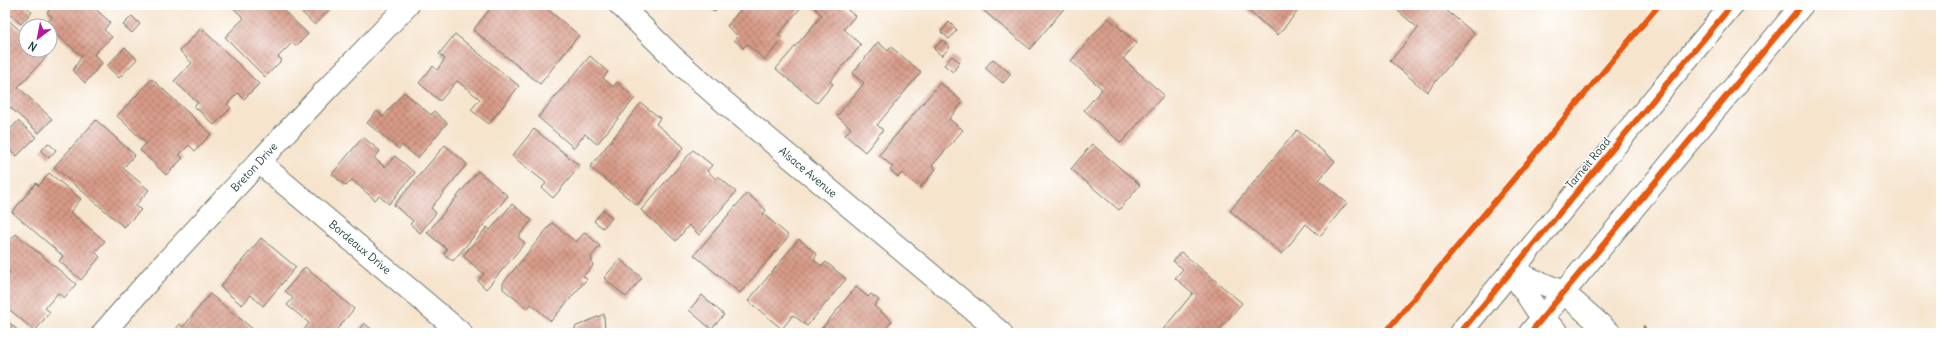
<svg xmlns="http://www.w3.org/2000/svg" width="1946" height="338" font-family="Delius,sans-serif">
	<defs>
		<pattern id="building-cross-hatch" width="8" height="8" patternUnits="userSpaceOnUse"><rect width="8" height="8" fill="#d89a87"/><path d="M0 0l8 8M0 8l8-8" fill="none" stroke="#af7f6f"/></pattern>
	</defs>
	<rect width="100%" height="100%" fill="#fff"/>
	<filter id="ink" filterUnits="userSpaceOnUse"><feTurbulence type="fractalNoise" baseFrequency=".025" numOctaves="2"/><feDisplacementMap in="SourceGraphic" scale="8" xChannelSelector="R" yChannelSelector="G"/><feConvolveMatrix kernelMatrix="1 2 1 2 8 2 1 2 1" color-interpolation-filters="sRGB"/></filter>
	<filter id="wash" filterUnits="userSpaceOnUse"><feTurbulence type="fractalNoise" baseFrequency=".012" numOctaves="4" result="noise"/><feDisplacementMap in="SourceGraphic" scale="16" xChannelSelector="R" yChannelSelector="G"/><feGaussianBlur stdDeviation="0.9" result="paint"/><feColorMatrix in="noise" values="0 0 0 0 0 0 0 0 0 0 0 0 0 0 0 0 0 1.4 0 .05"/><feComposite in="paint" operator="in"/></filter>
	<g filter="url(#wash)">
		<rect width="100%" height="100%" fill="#f6e4cd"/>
		<g id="blocks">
			<g fill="url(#building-cross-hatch)">
				<polygon points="5,5 24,5 32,12 21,24 5,10"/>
				<polygon points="46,5 91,5 110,22 104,30 112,37 94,54 102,63 85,83 73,70 82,56 50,29 50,26 46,25 52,17 47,13 50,9"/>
				<polygon points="230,5 278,5 308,34 296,46 292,43 278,57 282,60 265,77 225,37 244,18"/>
				<polygon points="294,5 332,5 333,6 315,25"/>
				<polygon points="493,5 525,5 529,8 531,5 542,5 579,35 540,84 473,30"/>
				<polygon points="707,5 721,5 715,12"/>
				<polygon points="744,5 803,5 778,35 783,39 765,60 747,44 743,48 734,40 738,36 727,26"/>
				<polygon points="819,5 842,5 855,16 844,29 861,45 830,81 833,84 817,103 776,69 822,15 815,9"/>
				<polygon points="980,5 1067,5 1030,49 979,7"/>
				<polygon points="1241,5 1300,5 1302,6 1278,35"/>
				<polygon points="1403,5 1440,5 1475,34 1427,92 1390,61 1418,28 1398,11"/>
				<polygon points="132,16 140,24 132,33 123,25"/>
				<polygon points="5,17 26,36 26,50 41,50 47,56 18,87 52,119 39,133 5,103 5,91 8,89 5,86"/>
				<polygon points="1108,18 1137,43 1123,59 1164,95 1121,143 1084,110 1102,89 1071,61"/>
				<polygon points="949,22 957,30 949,39 941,32"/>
				<polygon points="201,28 259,84 244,99 238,93 227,104 231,108 214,125 194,106 198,103 174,81 192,63 180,51"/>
				<polygon points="455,34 519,86 489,124 471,110 480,99 457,81 440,101 419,83 433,66 437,70 445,59 439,54"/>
				<polygon points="942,40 950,47 942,56 934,49"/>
				<polygon points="878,42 888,51 891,47 921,72 877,125 883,130 865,152 845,135 851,128 837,116 864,83 852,74"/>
				<polygon points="125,47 137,59 119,78 107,66"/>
				<polygon points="590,56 608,72 603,78 613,87 617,82 635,98 597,144 585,134 574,148 538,117"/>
				<polygon points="952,56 960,62 953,72 944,65"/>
				<polygon points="993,59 1011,74 1003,83 985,68"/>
				<polygon points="152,79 211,134 195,151 189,145 179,155 183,158 166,175 140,150 146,143 117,116"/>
				<polygon points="940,83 963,102 949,119 963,130 932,166 936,169 920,188 902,173 898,177 890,170 893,167 879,155"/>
				<polygon points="404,92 431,115 434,111 447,123 418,158 402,145 399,149 367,123 377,111 383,117"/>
				<polygon points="641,103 660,118 656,124 684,147 637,205 590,167"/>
				<polygon points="96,120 135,155 123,168 149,190 135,206 141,210 124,227 54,167"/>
				<polygon points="18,121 36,137 17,156 5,146 5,135"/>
				<polygon points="534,129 580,166 553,198 542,188 546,183 512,156"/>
				<polygon points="1297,130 1335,161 1319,180 1347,203 1320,236 1306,224 1282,254 1230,211"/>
				<polygon points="363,137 380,151 374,158 385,167 395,156 415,173 389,204 379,196 375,200 352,180 346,186 332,174"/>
				<polygon points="48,143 56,150 49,158 41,151"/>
				<polygon points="1092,144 1140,185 1119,210 1071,169"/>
				<polygon points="445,145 467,164 431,208 436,213 420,233 410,224 413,221 394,205"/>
				<polygon points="693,150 712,165 707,171 716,179 718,176 736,192 699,235 689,225 676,241 641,210"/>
				<polygon points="478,171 508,196 453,261 444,254 447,249 427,233"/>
				<polygon points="49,173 81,199 70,212 105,241 95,252 100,257 81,280 59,261 63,256 12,212 36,183 39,186"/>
				<polygon points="747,193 766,210 763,214 789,236 740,293 694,255"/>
				<polygon points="512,204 532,220 518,237 525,243 486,289 478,281 484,274 463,256 487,227 490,230"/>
				<polygon points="603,210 612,218 603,228 594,221"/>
				<polygon points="552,223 576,242 585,232 600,246 591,257 593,266 583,276 587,279 551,321 531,304 528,309 503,289 503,283"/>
				<polygon points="16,234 76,284 64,298 58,293 45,308 50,312 35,331 5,306 5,278 10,272 5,269 5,246"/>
				<polygon points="261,238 296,267 263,306 251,295 242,305 220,287"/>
				<polygon points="799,239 817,254 814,260 822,266 826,262 846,279 807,326 793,315 782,329 748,301"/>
				<polygon points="1181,252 1242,303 1217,333 1160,333 1193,293 1175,278 1183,269 1173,261"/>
				<polygon points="620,259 642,278 626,297 604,278"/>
				<polygon points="305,267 354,309 334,333 305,333 303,331 309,323 287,305 293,298 285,291"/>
				<polygon points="856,287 868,297 871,294 879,300 874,306 892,321 882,333 818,333"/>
				<polygon points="210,294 254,330 252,333 173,333 180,324 183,327"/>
				<polygon points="702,295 724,315 711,329 689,310"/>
				<polygon points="604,314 605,333 575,333 575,327"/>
				<polygon points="5,319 21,333 5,333"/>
				<polygon points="364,323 376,333 356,333"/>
			</g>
		</g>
	</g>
	<g filter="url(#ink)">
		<use href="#blocks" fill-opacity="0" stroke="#6a776a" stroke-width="1"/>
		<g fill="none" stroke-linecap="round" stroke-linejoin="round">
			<defs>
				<g id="minor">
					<polyline points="620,5 673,57 717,96 1001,333"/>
					<polyline points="259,162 461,333"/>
					<polyline points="1511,271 1563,292 1610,333"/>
					<polyline points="1511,271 1542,318 1558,333"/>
					<polyline points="103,333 152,277 324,92 408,5"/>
				</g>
				<g id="major">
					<polyline points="1460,333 1732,5"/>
					<polyline points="1530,333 1802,5"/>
				</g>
			</defs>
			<use href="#minor" stroke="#6a776a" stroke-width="24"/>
			<use href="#major" stroke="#6a776a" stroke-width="24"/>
			<polyline stroke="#6a776a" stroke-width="2.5" stroke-dasharray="3 3" stroke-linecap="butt" points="1643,326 1651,333"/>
			<use href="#minor" stroke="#fff" stroke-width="22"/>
			<use href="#major" stroke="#fff" stroke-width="22"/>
			<defs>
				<g id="cycleway">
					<polyline points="1385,333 1659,5"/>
					<polyline points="1460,333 1732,5"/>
					<polyline points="1530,333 1802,5"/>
				</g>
			</defs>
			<use href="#cycleway" stroke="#fff" stroke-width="8"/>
			<use href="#cycleway" stroke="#e8590c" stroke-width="6"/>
		</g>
	</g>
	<g text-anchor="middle" stroke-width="3.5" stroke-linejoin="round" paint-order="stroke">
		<g font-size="11" fill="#1f3d34" stroke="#fff">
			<text transform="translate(1588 163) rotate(-50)" y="4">Tarneit Road</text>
			<text transform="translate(254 167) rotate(-47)" y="4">Breton Drive</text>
			<text transform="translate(808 172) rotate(40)" y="4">Alsace Avenue</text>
			<text transform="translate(360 247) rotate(40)" y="4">Bordeaux Drive</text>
		</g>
	</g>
	<rect width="1946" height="338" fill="none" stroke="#fff" stroke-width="20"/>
	<g transform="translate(38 38) rotate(212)"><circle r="19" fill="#ffffff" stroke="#a5b1ae"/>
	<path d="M0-3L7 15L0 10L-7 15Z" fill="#b5179e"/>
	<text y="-6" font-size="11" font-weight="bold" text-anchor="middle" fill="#1f3d34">N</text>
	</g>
</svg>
